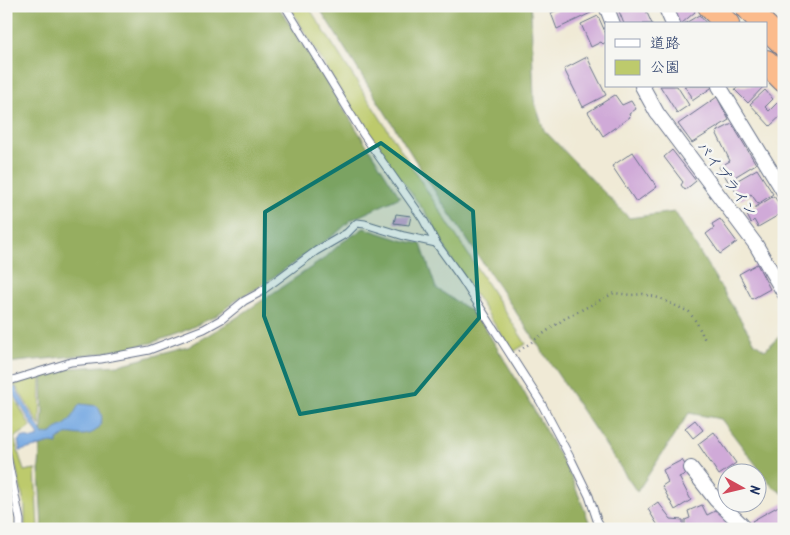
<svg xmlns="http://www.w3.org/2000/svg" width="790" height="535" font-family="Kalam,'Klee One',sans-serif">
	<rect width="100%" height="100%" fill="#f6f6f2"/>
	<filter id="ink" filterUnits="userSpaceOnUse"><feTurbulence type="fractalNoise" baseFrequency=".02" numOctaves="2"/><feDisplacementMap in="SourceGraphic" scale="10" xChannelSelector="R" yChannelSelector="G"/><feConvolveMatrix kernelMatrix="1 2 1 2 8 2 1 2 1" color-interpolation-filters="sRGB"/></filter>
	<filter id="wash" filterUnits="userSpaceOnUse"><feTurbulence type="fractalNoise" baseFrequency=".0096" numOctaves="4" result="noise"/><feDisplacementMap in="SourceGraphic" scale="20" xChannelSelector="R" yChannelSelector="G"/><feGaussianBlur stdDeviation="1.12" result="paint"/><feColorMatrix in="noise" values="0 0 0 0 0 0 0 0 0 0 0 0 0 0 0 0 0 1.4 0 .05"/><feComposite in="paint" operator="in"/></filter>
	<g filter="url(#wash)">
		<rect width="100%" height="100%" fill="#f0ead6"/>
		<g fill="#bdca6c" stroke="#6c7c65">
			<polygon points="289,6 308,6 526,344 513,352 450,257 431,220 361,125"/>
			<polygon points="41,375 40,426 16,386 9,389 31,427 14,438 24,471 35,469 38,529 25,529 25,507 6,423 6,387"/>
			<polygon points="6,489 12,529 6,529"/>
		</g>
		<g fill="#96ae60" stroke="#586e5f">
			<polygon points="6,6 278,6 400,197 351,220 338,232 258,288 239,298 216,316 182,332 151,343 103,353 6,363"/>
			<polygon points="318,6 530,6 531,13 534,100 544,130 629,218 675,212 755,343 765,350 784,332 784,385 781,385 784,395 784,494 773,487 721,419 689,413 637,492 439,198"/>
			<polygon points="364,228 401,240 421,244 436,288 477,315 521,387 571,476 592,529 42,529 39,467 43,412 42,375 71,368 119,365 188,347 233,320 325,258 341,243"/>
		</g>
		<path fill="#76a9e2" stroke="#486ca0" d="M15,387L43,435L52,433C56,427 61,428 66,424C72,420 75,410 80,404L97,406C108,421 99,435 81,435C77,435 72,433 68,434C65,435 61,438 57,440V444L51,443L20,451L18,441L23,437L33,439L39,436L11,389Z"/>
		<g id="blocks">
			<g fill="#d0aad8">
				<polygon points="567,6 595,6 597,10 557,29 551,13"/>
				<polygon points="617,6 644,6 652,24 624,24"/>
				<polygon points="681,6 692,6 695,12 681,24 678,24 672,12"/>
				<polygon points="699,15 707,24 684,24"/>
				<polygon points="598,16 606,34 606,42 603,44 601,42 591,47 581,24"/>
				<polygon points="587,57 606,95 583,107 564,69"/>
				<polygon points="660,86 677,86 689,105 677,113"/>
				<polygon points="684,86 714,86 692,101 691,95"/>
				<polygon points="738,86 764,86 748,103 735,90"/>
				<polygon points="765,90 773,99 765,107 769,111 777,103 784,110 784,113 770,126 750,104"/>
				<polygon points="615,95 622,105 631,101 636,109 629,114 630,117 603,136 588,112"/>
				<polygon points="717,97 729,120 692,143 678,124"/>
				<polygon points="732,124 756,164 728,181 719,167 730,161 716,132"/>
				<polygon points="672,150 696,181 685,190 681,185 683,182 664,157"/>
				<polygon points="633,152 657,187 636,202 612,166"/>
				<polygon points="757,169 773,194 758,204 751,194 741,200 731,184"/>
				<polygon points="774,196 784,212 758,227 754,220 751,223 746,213"/>
				<polygon points="396,214 411,216 409,225 394,223"/>
				<polygon points="720,219 737,242 720,254 706,234 714,228 712,224"/>
				<polygon points="757,264 770,289 752,299 739,274"/>
				<polygon points="695,420 703,430 693,438 685,428"/>
				<polygon points="714,432 736,463 719,475 698,444"/>
				<polygon points="682,460 690,472 679,477 691,500 675,510 662,486 668,482 663,470"/>
				<polygon points="658,502 671,519 683,520 683,529 660,529 648,509"/>
				<polygon points="784,503 784,529 757,529 752,521"/>
				<polygon points="702,505 707,515 721,508 730,527 685,529 685,520 690,518 688,511"/>
			</g>
		</g>
	</g>
	<g filter="url(#ink)">
		<use href="#blocks" fill-opacity="0" stroke="#667088" stroke-width="1"/>
		<g fill="none" stroke-linecap="round" stroke-linejoin="round">
			<defs>
				<g id="service">
					<polyline points="285,6 363,134 423,219 436,243 462,279 540,401 572,461 589,496 597,520 602,529"/>
					<polyline points="6,382 71,362 101,359 149,350 204,329 222,319 244,301 259,293 316,251 347,233 357,223 365,224 404,236 436,243"/>
					<polyline points="6,451 20,520 20,529"/>
				</g>
				<g id="minor">
					<polyline points="606,6 613,24"/>
					<polyline points="665,6 673,24"/>
					<polyline points="642,86 657,113 756,245 784,293"/>
					<polyline points="719,86 784,192"/>
					<polyline points="691,468 716,500 742,525 743,529"/>
				</g>
				<g id="trunk">
					<polyline points="710,6 727,24"/>
					<polyline points="747,6 763,24"/>
					<polyline points="766,27 784,44"/>
					<polyline points="766,62 784,80"/>
				</g>
			</defs>
			<use href="#service" stroke="#667088" stroke-width="9"/>
			<use href="#minor" stroke="#667088" stroke-width="16"/>
			<use href="#trunk" stroke="#667088" stroke-width="26"/>
			<polyline stroke="#667088" stroke-width="2.5" stroke-dasharray="1 4" stroke-linecap="butt" points="519,351 564,319 614,293 631,295 643,294 659,298 689,312 697,323 705,340"/>
			<use href="#service" stroke="#fff" stroke-width="7"/>
			<use href="#minor" stroke="#fff" stroke-width="14"/>
			<use href="#trunk" stroke="#fbbb8c" stroke-width="24"/>
		</g>
	</g>
	<path fill="#0f766e" fill-opacity="0.2" stroke="#0f766e" stroke-width="4" stroke-linejoin="round" d="M381,143L473,211L479,318L415,394L300,414L264,316L265,212Z"/>
	<g text-anchor="middle" stroke-width="5" stroke-linejoin="round" paint-order="stroke">
		<g font-size="15" fill="#1b2f5e" stroke="#f6f6f2">
			<text transform="translate(727 179) rotate(53)" y="5">パイプライン</text>
		</g>
	</g>
	<rect width="790" height="535" fill="none" stroke="#f6f6f2" stroke-width="25"/>
	<rect x="605" y="22" width="162" height="65" fill="#f6f6f2" stroke="#9ea6b7"/>
	<rect x="615" y="39" width="25" height="8" fill="#ffffff" stroke="#9ea6b7"/>
	<text x="650" y="48" font-size="15" fill="#1b2f5e">道路</text>
	<rect x="615" y="60" width="25" height="15" fill="#bdca6c" stroke="#9ea6b7"/>
	<text x="650" y="72" font-size="15" fill="#1b2f5e">公園</text>
	<g transform="translate(742 488) rotate(98)"><circle r="24" fill="#f6f6f2" stroke="#9ea6b7"/>
	<path d="M0-4L9 19L0 12L-9 19Z" fill="#d1495b"/>
	<text y="-8" font-size="14" font-weight="bold" text-anchor="middle" fill="#1b2f5e">N</text>
	</g>
</svg>
